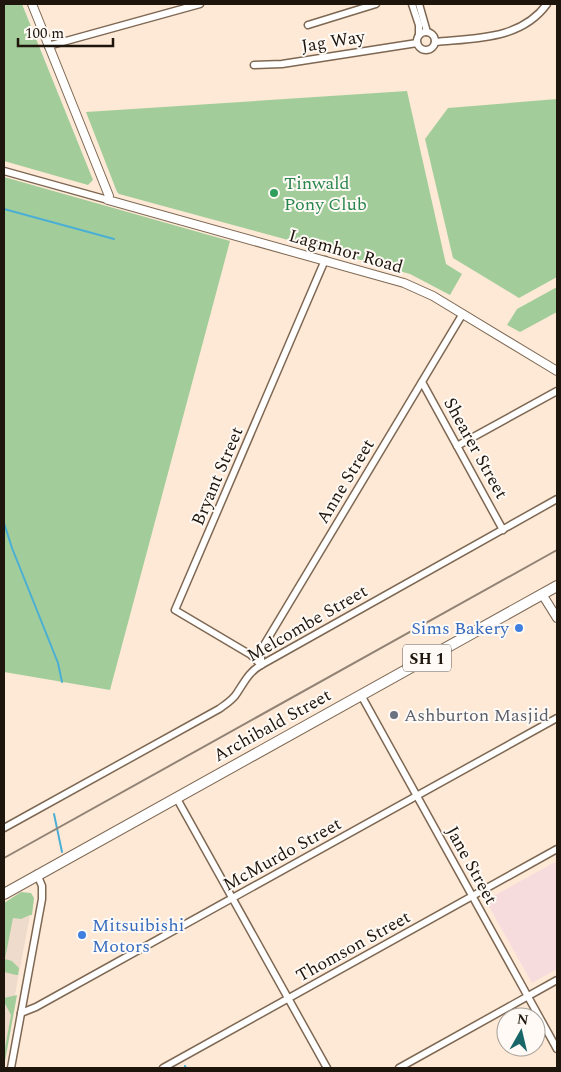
<svg xmlns="http://www.w3.org/2000/svg" width="561" height="1072" font-family="Spectral,serif">
	<rect width="100%" height="100%" fill="#fee9d6"/>
	<polygon fill="#efdbcc" points="4,906 30,915 4,1053"/>
	<polygon fill="#f7dcde" points="557,861 557,969 532,983 487,903 488,899"/>
	<g fill="#a2cd9a">
		<polygon points="4,4 22,4 93,180 88,185 4,161"/>
		<polygon points="407,91 446,264 462,274 450,295 410,274 343,255 343,246 340,245 336,253 119,194 117,192 86,112"/>
		<polygon points="557,99 557,277 519,298 453,258 425,139 448,108"/>
		<polygon points="4,177 230,241 110,690 4,672"/>
		<polygon points="557,287 557,312 520,332 507,325 517,309"/>
		<polygon points="21,892 31,893 34,898 32,915 30,915 21,919 13,918 5,959 12,961 19,968 18,975 16,975 4,972 4,903"/>
		<polygon points="17,995 4,1067 4,1053 11,1015 4,1002 4,998"/>
	</g>
	<g fill="none" stroke-linecap="round" stroke-linejoin="round">
		<g stroke="#4bafd5" stroke-width="2">
			<polyline points="4,209 114,239"/>
			<polyline points="4,523 12,548 58,663 62,682"/>
			<polyline points="54,814 62,852"/>
			<polyline points="185,1066 186,1068"/>
		</g>
		<defs>
			<g id="minor">
				<polyline points="412,4 419,25 419,35"/>
				<polyline points="419,4 427,32"/>
				<polyline points="308,25 376,4"/>
				<circle cx="426" cy="41" r="9"/>
				<path d="M435,42C475,38 521,40 547,4"/>
				<polyline points="48,46 200,4"/>
				<polyline points="254,65 282,64 417,43"/>
				<polyline points="4,171 108,200"/>
				<polyline points="422,382 503,530"/>
				<polyline points="457,446 557,391"/>
				<polyline points="261,665 251,655 175,610 325,260"/>
				<polyline points="261,665 261,650 462,315"/>
				<polyline points="361,695 557,1049"/>
				<polyline points="176,797 327,1068"/>
				<path d="M4,828L219,709C226,704 233,700 237,693C245,681 249,672 261,665L557,499"/>
				<polyline points="21,1013 36,1007 557,718"/>
				<polyline points="11,1068 42,899 42,886 37,874"/>
				<polyline points="163,1068 557,849"/>
				<polyline points="399,1068 557,980"/>
			</g>
			<g id="tertiary">
				<polyline points="32,4 109,196 108,200 404,283 433,296 557,371"/>
				<polyline points="542,594 557,618"/>
			</g>
			<polyline id="trunk" points="4,894 557,586"/>
		</defs>
		<use href="#minor" stroke="#7e6853" stroke-width="9"/>
		<use href="#tertiary" stroke="#7e6853" stroke-width="10"/>
		<use href="#trunk" stroke="#7e6853" stroke-width="12"/>
		<use href="#minor" stroke="#fff" stroke-width="6"/>
		<use href="#tertiary" stroke="#fff" stroke-width="8"/>
		<use href="#trunk" stroke="#fff" stroke-width="10"/>
		<polyline stroke="#928375" stroke-width="2" points="4,858 557,550"/>
	</g>
	<circle fill="#2e9e5b" stroke="#fffaf5" stroke-width="2" cx="274" cy="193" r="5"/>
	<g fill="#3f7fe0" stroke="#fffaf5" stroke-width="2">
		<circle cx="519" cy="628" r="5"/>
		<circle cx="82" cy="935" r="5"/>
	</g>
	<circle fill="#6b7280" stroke="#fffaf5" stroke-width="2" cx="394" cy="715" r="5"/>
	<g text-anchor="middle" stroke-width="4" stroke-linejoin="round" paint-order="stroke">
		<rect fill="#fffaf5" stroke="#625a53" stroke-width="1" x="403" y="644.5" width="48" height="27" rx="4"/>
		<g font-size="16" font-weight="bold" fill="#1e160d">
			<text x="427" y="664">SH 1</text>
		</g>
		<g font-size="18" fill="#1e160d" stroke="#fffaf5">
			<text transform="translate(333 41) rotate(-9)" y="6">Jag Way</text>
			<text transform="translate(346 251) rotate(16)" y="6">Lagmhor Road</text>
			<text transform="translate(476 448) rotate(61)" y="6">Shearer Street</text>
			<text transform="translate(217 476) rotate(-67)" y="6">Bryant Street</text>
			<text transform="translate(345 481) rotate(-59)" y="6">Anne Street</text>
			<text transform="translate(307 623) rotate(-30)" y="6">Melcombe Street</text>
			<text transform="translate(272 725) rotate(-29)" y="6">Archibald Street</text>
			<text transform="translate(282 854) rotate(-29)" y="6">McMurdo Street</text>
			<text transform="translate(472 865) rotate(61)" y="6">Jane Street</text>
			<text transform="translate(353 946) rotate(-29)" y="6">Thomson Street</text>
		</g>
		<g font-size="18" fill="#27864d" stroke="#fffaf5" text-anchor="start">
			<text x="284" y="189">Tinwald<tspan x="284" dy="21">Pony Club</tspan></text>
		</g>
		<g font-size="18" fill="#366cbe" stroke="#fffaf5" text-anchor="end">
			<text x="509" y="634">Sims Bakery</text>
			<text x="92" y="931" text-anchor="start">Mitsuibishi<tspan x="92" dy="21">Motors</tspan></text>
		</g>
		<g font-size="18" fill="#5b616d" stroke="#fffaf5" text-anchor="start">
			<text x="404" y="721">Ashburton Masjid</text>
		</g>
	</g>
	<rect width="561" height="1072" fill="none" stroke="#1e160d" stroke-width="10"/>
	<g transform="translate(521 1032) rotate(8)"><circle r="24" fill="#fffaf5" stroke="#a59f98"/>
	<path d="M0-4L9 19L0 12L-9 19Z" fill="#186668"/>
	<text y="-8" font-size="14" font-weight="bold" text-anchor="middle" fill="#1e160d">N</text>
	</g>
	<path d="M18 38v8h95v-8" fill="none" stroke="#1e160d" stroke-width="2.5"/>
	<text x="25" y="38" font-size="15" fill="#1e160d" stroke="#fffaf5" stroke-width="4" paint-order="stroke">100 m</text>
</svg>
